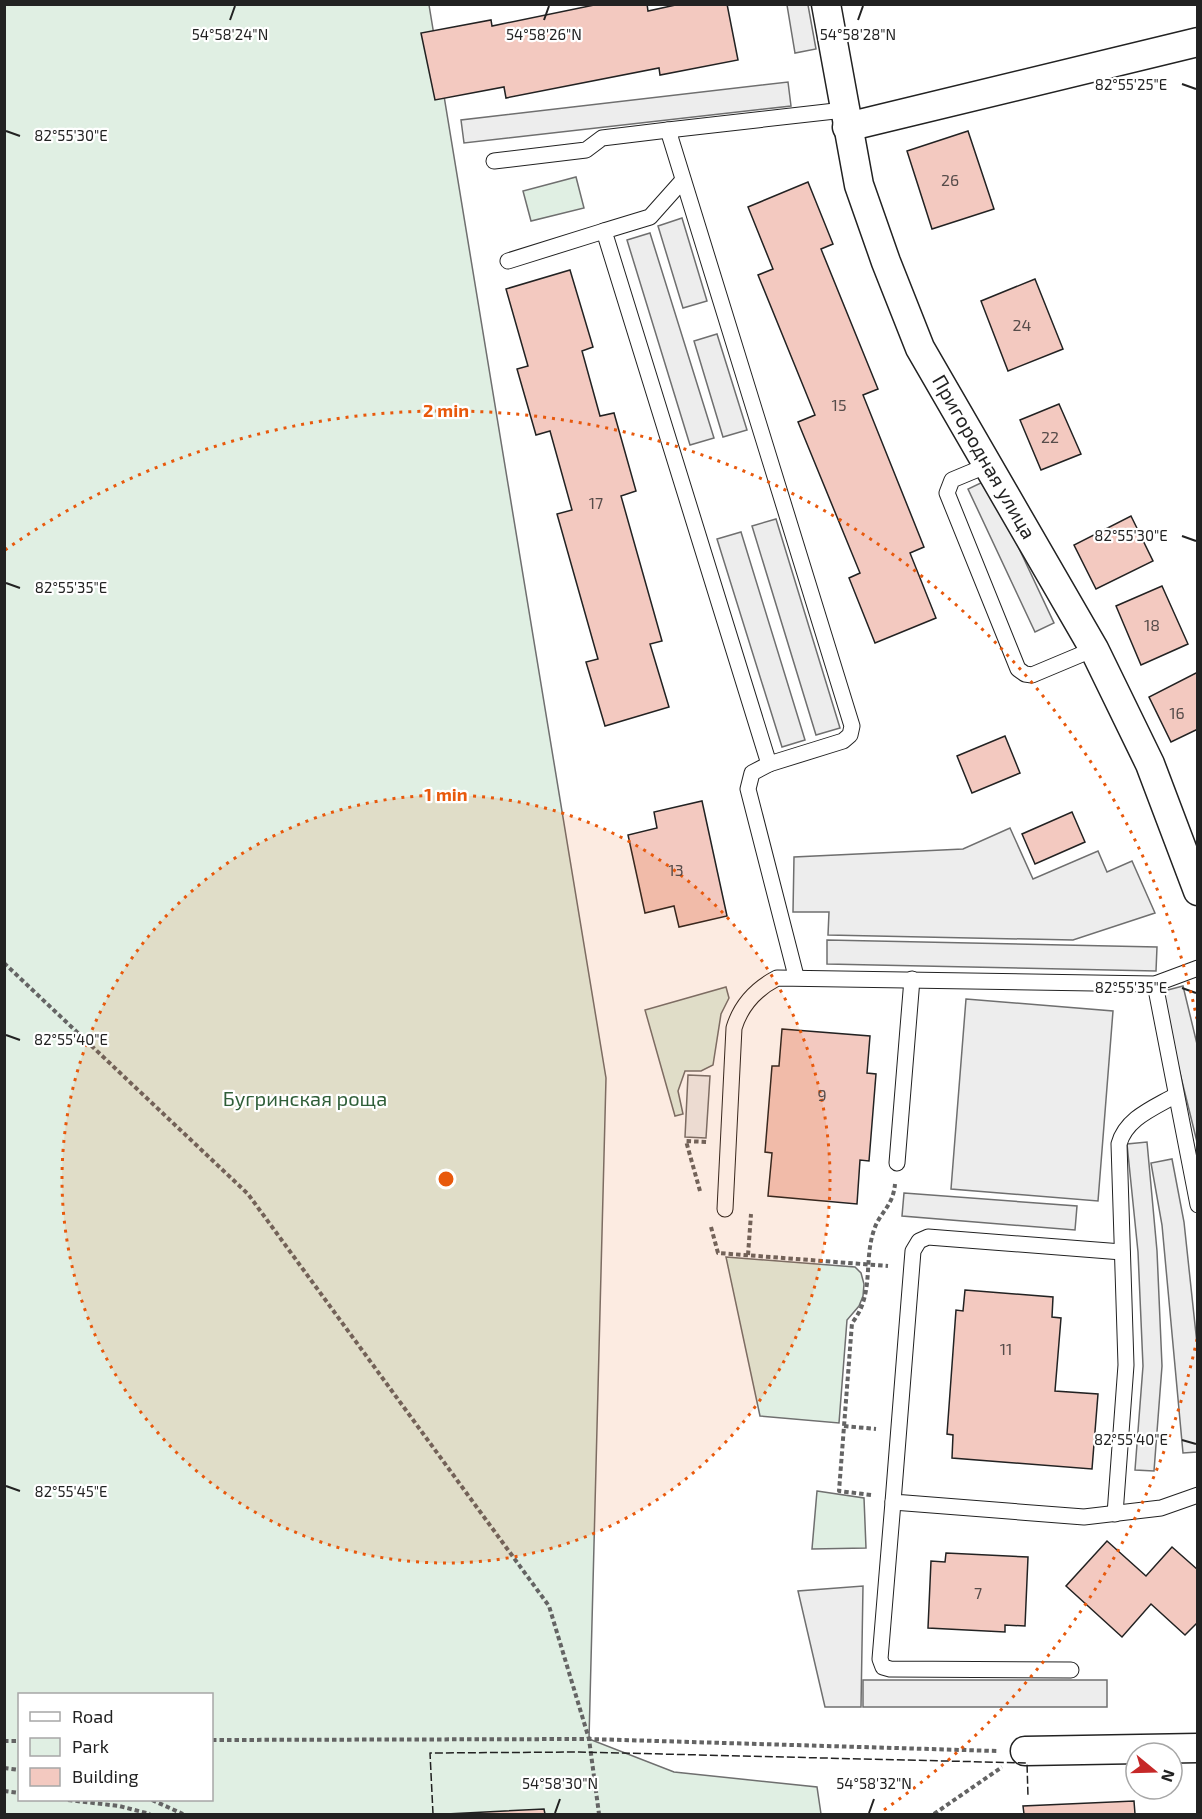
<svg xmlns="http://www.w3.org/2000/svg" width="1202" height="1819" font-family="'Exo 2',sans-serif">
	<rect width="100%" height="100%" fill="#fff"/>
	<g fill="#e0efe3" stroke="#6f6f6f" stroke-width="1.5" fill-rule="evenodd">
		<path d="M5,5H429L606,1078L589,1739L674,1772L817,1787L821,1814H5ZM20,1694H212V1800H20Z"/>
		<polygon points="576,177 584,208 531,221 523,191"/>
		<polygon points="726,987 729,998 721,1014 713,1065 701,1071 685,1071 678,1091 683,1114 675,1116 645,1010"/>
		<polygon points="726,1257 855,1267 861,1273 864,1284 863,1296 859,1306 847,1320 839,1423 760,1416"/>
		<polygon points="817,1491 864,1498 866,1548 812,1549"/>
	</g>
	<g fill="#ededed" stroke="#6f6f6f" stroke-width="1.5">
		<polygon points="787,5 808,5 816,49 795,53"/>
		<polygon points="788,82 791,106 464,143 461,120"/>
		<polygon points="682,218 707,301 683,308 658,226"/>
		<polygon points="650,233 714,438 690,445 627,240"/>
		<polygon points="717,334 747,430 723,437 694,341"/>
		<polygon points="987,480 1054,623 1035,632 968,489"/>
		<polygon points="776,519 840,728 816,735 752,526"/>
		<polygon points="741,532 805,740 782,747 717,539"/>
		<polygon points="1010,828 1033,879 1098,851 1107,872 1132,861 1155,913 1073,940 828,935 829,912 793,912 794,857 963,849"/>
		<polygon points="827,940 1157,947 1156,971 827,964"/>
		<polygon points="1183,986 1197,1044 1197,1142 1160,992"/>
		<polygon points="966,999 1113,1011 1098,1201 951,1189"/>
		<polygon points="688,1075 710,1076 706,1138 685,1137"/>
		<polygon points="1147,1142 1157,1251 1162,1366 1154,1471 1135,1470 1143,1366 1138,1252 1127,1144"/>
		<polygon points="1172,1159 1184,1222 1198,1353 1197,1452 1183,1453 1162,1225 1151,1163"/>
		<polygon points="904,1193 1077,1206 1075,1230 902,1216"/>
		<polygon points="863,1586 861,1707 825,1707 798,1591"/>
		<rect x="863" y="1680" width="244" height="27"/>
	</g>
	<g fill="#f3c9c0" stroke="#222" stroke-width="1.5">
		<polygon points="599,4 647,4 648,11 680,4 727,4 738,60 660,75 659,68 506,98 504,87 435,100 421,33 491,20 492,26"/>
		<polygon points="968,131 994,209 932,229 907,151"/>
		<polygon points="808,182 833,244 821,249 878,389 863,395 924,547 910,553 936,618 875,643 849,578 860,573 798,422 815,415 758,275 773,269 748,207"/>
		<polygon points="570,270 593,347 582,351 600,416 614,413 636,491 621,496 662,641 650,644 669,707 605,726 586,662 598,659 557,514 572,510 550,431 536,435 517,369 528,366 506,289"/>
		<polygon points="1035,279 1063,349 1008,371 981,301"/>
		<polygon points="1059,404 1081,454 1041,470 1020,420"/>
		<polygon points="1131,516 1153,561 1096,589 1074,545"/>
		<polygon points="1162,586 1188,644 1141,665 1116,606"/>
		<polygon points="1198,672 1198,729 1171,742 1149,697"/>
		<polygon points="1005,736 1020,773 972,793 957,756"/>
		<polygon points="702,801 727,916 679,927 674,906 645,913 628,835 657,828 654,812"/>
		<polygon points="1072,812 1085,842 1035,864 1022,834"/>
		<polygon points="782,1029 870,1036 867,1073 876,1074 869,1161 860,1160 857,1204 768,1196 772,1153 765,1152 772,1066 779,1066"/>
		<polygon points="965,1290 1053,1297 1052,1317 1061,1318 1055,1391 1098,1394 1092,1469 952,1458 953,1435 947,1434 956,1310 963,1311"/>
		<polygon points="1107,1541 1146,1576 1172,1547 1198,1570 1198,1622 1185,1635 1151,1604 1122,1637 1066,1586"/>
		<polygon points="946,1553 1028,1557 1025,1626 1005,1625 1005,1632 928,1628 931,1561 945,1562"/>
		<polygon points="1134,1801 1135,1814 1024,1814 1023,1806"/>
		<polygon points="544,1809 545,1814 446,1814"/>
	</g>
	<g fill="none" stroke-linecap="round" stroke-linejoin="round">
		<defs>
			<g id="service">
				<polyline points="494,161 586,150 602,138 668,130"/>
				<polyline points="683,180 650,217 604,231 769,764 752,773 748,789 796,976"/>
				<polyline points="508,261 604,231"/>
				<polyline points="988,465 952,480 947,493 1018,669 1025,674 1032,675 1094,649"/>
				<polyline points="769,764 843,741 850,735 852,726 668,130 844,110"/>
				<polyline points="1155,984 1198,1205"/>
				<polyline points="897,1163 912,979"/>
				<path d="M725,1209L734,1028C741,1005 756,989 777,978L1155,984L1198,968"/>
				<polyline points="1122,1252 928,1237 919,1241 913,1251 893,1502 1084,1517 1161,1508 1198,1495"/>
				<polyline points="893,1502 880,1659 883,1667 890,1669 1071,1670"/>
				<path d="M1115,1514L1126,1365L1119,1144C1126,1118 1154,1108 1176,1095"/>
			</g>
			<g id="minor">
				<polyline points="826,4 859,185 886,262 920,348 1094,649 1150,764 1198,891"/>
				<polyline points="847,127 1198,42"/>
				<polyline points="1025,1751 1198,1748"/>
			</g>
		</defs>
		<use href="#service" stroke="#222" stroke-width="17"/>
		<use href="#minor" stroke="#222" stroke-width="31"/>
		<g stroke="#646464" stroke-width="4" stroke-dasharray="4.5 3" stroke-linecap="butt">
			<polyline points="4,963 248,1194 549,1606 589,1739 599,1814"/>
			<polyline points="700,1191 686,1141 707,1142"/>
			<polyline points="711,1227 718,1253 888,1266"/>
			<polyline points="748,1255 751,1214"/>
			<polyline points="844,1426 876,1429"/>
			<path d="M871,1495L839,1491L852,1323C875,1294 863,1262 874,1230C879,1213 893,1207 895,1184"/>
			<polyline points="212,1740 589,1739 997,1751"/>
			<polyline points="4,1741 20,1741"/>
			<polyline points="4,1768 20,1770"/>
			<polyline points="4,1791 20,1793"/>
			<polyline points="68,1800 119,1806 150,1814"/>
			<polyline points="152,1800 183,1814"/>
			<polyline points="934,1814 1002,1767"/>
		</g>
		<use href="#service" stroke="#fff" stroke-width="15"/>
		<use href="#minor" stroke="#fff" stroke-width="28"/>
		<polyline stroke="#222" stroke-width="1.5" stroke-dasharray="8 3" stroke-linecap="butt" points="433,1814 430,1753 579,1752 1027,1763 1028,1797"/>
	</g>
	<path fill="none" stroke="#222" stroke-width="2" d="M230,20L235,6M544,20L549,6M858,20L863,6M1182,84L1196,89M6,131L20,136M1182,536L1196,541M6,583L20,588M1182,988L1196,993M6,1035L20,1040M1182,1440L1196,1444M6,1486L20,1491M555,1813L560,1799M869,1813L874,1799"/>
	<circle cx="446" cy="1179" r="384" fill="#e8590c" fill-opacity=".12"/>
	<g fill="none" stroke="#e8590c" stroke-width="3" stroke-dasharray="3 6">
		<circle cx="446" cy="1179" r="384"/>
		<path d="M1197 1339A768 768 0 0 1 881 1812M5 550A768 768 0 0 1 1197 1019"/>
	</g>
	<g text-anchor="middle" stroke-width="4.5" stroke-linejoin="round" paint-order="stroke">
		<g font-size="16" fill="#564c4a">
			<text x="950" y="186">26</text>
			<text x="1022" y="331">24</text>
			<text x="839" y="411">15</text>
			<text x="1050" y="443">22</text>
			<text x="596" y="509">17</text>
			<text x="1152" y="631">18</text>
			<text x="1177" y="719">16</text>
			<text x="676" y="876">13</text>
			<text x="822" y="1101">9</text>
			<text x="1006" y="1355">11</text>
			<text x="978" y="1599">7</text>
		</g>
		<g font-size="20" fill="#222" stroke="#fff">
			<text transform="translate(984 457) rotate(60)" y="7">Пригородная улица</text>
		</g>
		<g font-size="20" fill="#2f5e38" stroke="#fff">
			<text x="305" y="1106">Бугринская роща</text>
		</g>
	</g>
	<g font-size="15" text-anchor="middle" fill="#222" stroke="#fff" stroke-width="4.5" stroke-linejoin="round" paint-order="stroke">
		<text x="230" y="40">54°58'24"N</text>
		<text x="544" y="40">54°58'26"N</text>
		<text x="858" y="40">54°58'28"N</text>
		<text x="1131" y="90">82°55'25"E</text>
		<text x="71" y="141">82°55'30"E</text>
		<text x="1131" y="541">82°55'30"E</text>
		<text x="71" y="593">82°55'35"E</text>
		<text x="1131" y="993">82°55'35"E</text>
		<text x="71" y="1045">82°55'40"E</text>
		<text x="1131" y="1445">82°55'40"E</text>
		<text x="71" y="1497">82°55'45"E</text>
		<text x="560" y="1789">54°58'30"N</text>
		<text x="874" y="1789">54°58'32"N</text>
	</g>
	<circle cx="446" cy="1179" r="9" fill="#e8590c" stroke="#fff" stroke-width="3"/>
	<g font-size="18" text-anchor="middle" font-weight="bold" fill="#e8590c" stroke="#fff" stroke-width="4.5" stroke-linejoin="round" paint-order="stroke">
		<text x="446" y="417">2 min</text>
		<text x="446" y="801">1 min</text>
	</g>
	<rect width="1202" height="1819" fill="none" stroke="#222222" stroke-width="12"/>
	<rect x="18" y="1693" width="195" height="108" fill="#ffffff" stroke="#a7a7a7" stroke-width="1.5"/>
	<rect x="30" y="1712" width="30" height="9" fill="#ffffff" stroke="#a7a7a7" stroke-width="1.5"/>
	<text x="72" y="1723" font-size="18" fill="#222222">Road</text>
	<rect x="30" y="1738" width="30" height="18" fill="#e0efe3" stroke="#a7a7a7" stroke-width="1.5"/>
	<text x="72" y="1753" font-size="18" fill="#222222">Park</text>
	<rect x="30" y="1768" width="30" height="18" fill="#f3c9c0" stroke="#a7a7a7" stroke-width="1.5"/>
	<text x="72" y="1783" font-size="18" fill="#222222">Building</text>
	<g transform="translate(1154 1771) rotate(109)"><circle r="28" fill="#ffffff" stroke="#a7a7a7" stroke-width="1.5"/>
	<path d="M0-4.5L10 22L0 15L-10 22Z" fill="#c62828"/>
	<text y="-9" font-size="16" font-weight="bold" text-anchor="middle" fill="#222222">N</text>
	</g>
</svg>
